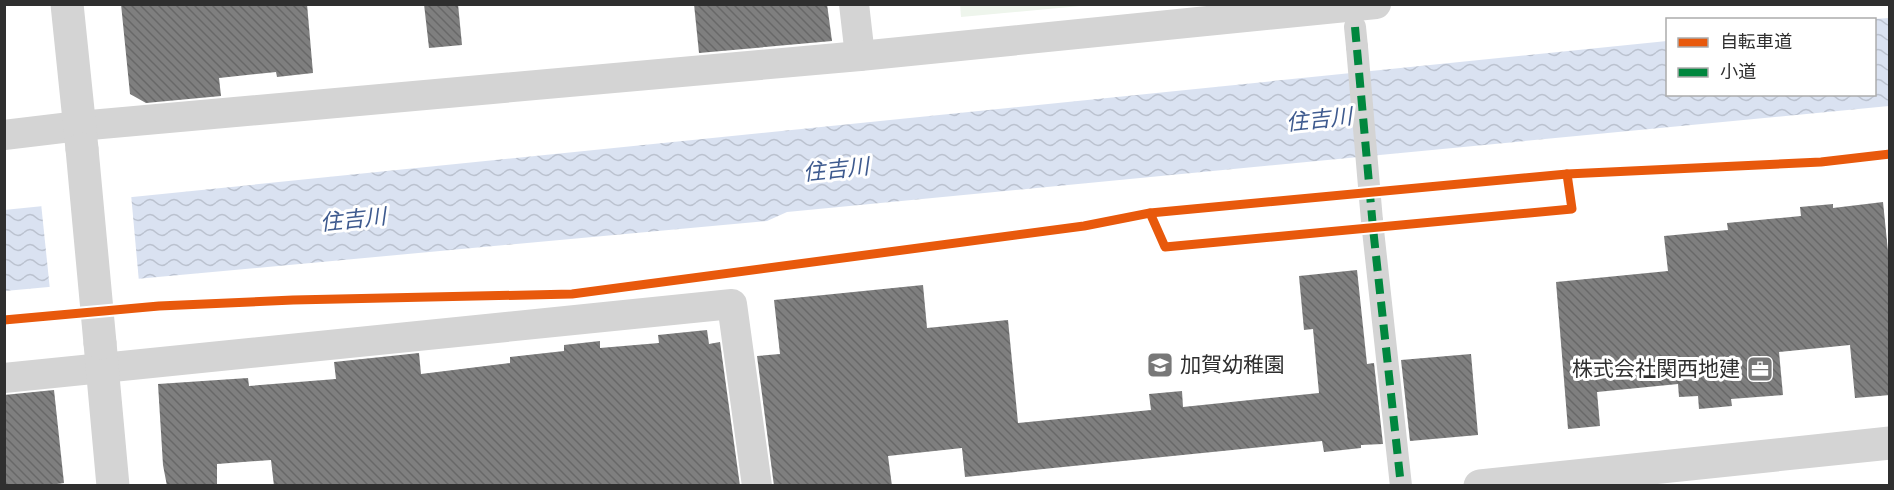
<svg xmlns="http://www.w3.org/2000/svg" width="1894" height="490" font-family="'Roboto Condensed','Noto Sans JP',sans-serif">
	<defs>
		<pattern id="water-waves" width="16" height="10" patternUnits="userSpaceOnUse" patternTransform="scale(1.5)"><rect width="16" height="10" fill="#dae2f1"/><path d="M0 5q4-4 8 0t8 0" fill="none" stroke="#bbc2cf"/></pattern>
		<pattern id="building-back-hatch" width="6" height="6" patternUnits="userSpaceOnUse" patternTransform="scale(1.5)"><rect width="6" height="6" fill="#7f7f7f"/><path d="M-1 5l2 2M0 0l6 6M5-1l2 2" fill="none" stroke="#686868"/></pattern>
	</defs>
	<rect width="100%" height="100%" fill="#fff"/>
	<polygon fill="#eef5ec" points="960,4 1091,4 1091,5 961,17"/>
	<polygon fill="url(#water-waves)" points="1889,18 1889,106 787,212 767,221 5,291 4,210 1667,41 1668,94 1874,94 1874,19"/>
	<polygon fill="#fff" points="131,194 139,282 50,290 41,203"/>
	<g fill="url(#building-back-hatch)">
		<polygon points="121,4 307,4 313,73 277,77 276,72 219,78 221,96 146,103 130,94"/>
		<polygon points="424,4 458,4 462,45 429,48"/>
		<polygon points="694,4 827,4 832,41 699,53"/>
		<polygon points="1883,202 1890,271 1890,395 1855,398 1850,345 1779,352 1783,395 1731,399 1732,406 1699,409 1698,396 1679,397 1678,384 1597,392 1600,426 1568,429 1556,282 1668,271 1664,236 1728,230 1727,223 1801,216 1800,207 1833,204 1833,208"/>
		<polygon points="1357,270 1367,364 1374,363 1383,444 1361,445 1361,448 1324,452 1322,441 965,477 962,448 888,456 892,486 774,486 757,356 780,354 774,300 923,285 927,328 1008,320 1018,423 1151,410 1149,394 1182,391 1183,407 1319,393 1313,329 1304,330 1299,276"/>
		<polygon points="707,330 709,344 720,342 740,486 274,486 271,460 217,464 217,486 167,486 163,465 158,384 248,378 249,386 336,379 334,362 419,353 421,374 510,363 510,357 564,351 564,345 600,341 600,348 659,343 658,335"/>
		<polygon points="1471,354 1478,435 1410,441 1401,360"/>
		<polygon points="54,390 64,483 43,486 4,486 4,395"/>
	</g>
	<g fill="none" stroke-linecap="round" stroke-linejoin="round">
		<g stroke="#d4d4d4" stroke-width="4" stroke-dasharray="3 3" stroke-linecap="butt">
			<polyline points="1399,190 1567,174 1821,162 1890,154"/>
			<polyline points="1150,213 1165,247 1343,231"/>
			<polyline points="1404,225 1572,209 1567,174"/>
			<polyline points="744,271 1084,226 1150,213 1340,196"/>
			<polyline points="134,308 293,300 432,297"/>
			<polyline points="4,320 61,315"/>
		</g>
		<g stroke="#d4d4d4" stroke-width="22">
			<polyline points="1355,27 1357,47"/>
			<polyline points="1372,221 1401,486"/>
		</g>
		<g stroke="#d4d4d4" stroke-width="30">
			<polyline points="854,4 860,56"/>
			<polyline points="4,135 79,126 860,56 1376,4"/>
			<polyline points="4,378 732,304 757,486"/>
		</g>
		<g stroke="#d4d4d4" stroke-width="33">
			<polyline points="67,4 82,149"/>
			<polyline points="100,343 113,486"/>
			<polyline points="1480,486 1890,443"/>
		</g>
		<polyline stroke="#d4d4d4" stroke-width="22" points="1357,47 1372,221"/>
		<polyline stroke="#d4d4d4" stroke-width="33" points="82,149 100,343"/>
		<polyline stroke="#00873e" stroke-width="8" stroke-dasharray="15 8" stroke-linecap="butt" points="1355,27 1373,228 1401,486"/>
		<defs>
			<g id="cycleway">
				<polyline points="1150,213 1165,247 1572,209 1567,174"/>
				<polyline points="4,320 159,306 293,300 572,294 1084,226 1150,213 1567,174 1821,162 1890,154"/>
			</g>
		</defs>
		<use href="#cycleway" stroke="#fff" stroke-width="13"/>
		<use href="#cycleway" stroke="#e8590c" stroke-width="9"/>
	</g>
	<defs>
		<symbol id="school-square" viewBox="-11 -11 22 22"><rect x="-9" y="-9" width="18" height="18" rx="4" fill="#787878" stroke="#fff"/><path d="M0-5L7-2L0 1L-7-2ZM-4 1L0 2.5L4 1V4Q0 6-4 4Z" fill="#fff"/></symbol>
		<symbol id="office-square" viewBox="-11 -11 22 22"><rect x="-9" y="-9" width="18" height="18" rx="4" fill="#787878" stroke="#fff"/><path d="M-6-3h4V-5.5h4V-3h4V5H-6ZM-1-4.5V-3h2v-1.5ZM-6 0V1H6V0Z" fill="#fff"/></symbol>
	</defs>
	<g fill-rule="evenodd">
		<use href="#school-square" x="1145" y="350" width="30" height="30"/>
		<use href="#office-square" x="1745" y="354" width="30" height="30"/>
	</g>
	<g text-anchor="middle" stroke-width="6" stroke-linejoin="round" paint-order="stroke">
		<g font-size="21" fill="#2f2f2f" stroke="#fff" text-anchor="start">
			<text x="1180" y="372">加賀幼稚園</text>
			<text x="1740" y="376" text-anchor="end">株式会社関西地建</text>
		</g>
		<g font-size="22" font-style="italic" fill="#3f5b8f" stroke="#fff">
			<text transform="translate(1319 119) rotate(-6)" y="8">住吉川</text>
			<text transform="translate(836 169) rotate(-6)" y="8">住吉川</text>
			<text transform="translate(353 219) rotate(-6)" y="8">住吉川</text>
		</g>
	</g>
	<rect width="1894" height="490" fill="none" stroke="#2f2f2f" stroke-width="12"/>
	<rect x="1666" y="18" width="210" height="78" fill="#ffffff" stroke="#acacac" stroke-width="1.5"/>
	<rect x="1678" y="38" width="30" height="9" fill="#e8590c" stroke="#acacac" stroke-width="1.5"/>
	<text x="1720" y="48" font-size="18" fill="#2f2f2f">自転車道</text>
	<rect x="1678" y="68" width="30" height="9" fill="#00873e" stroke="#acacac" stroke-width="1.5"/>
	<text x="1720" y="78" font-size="18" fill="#2f2f2f">小道</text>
</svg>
